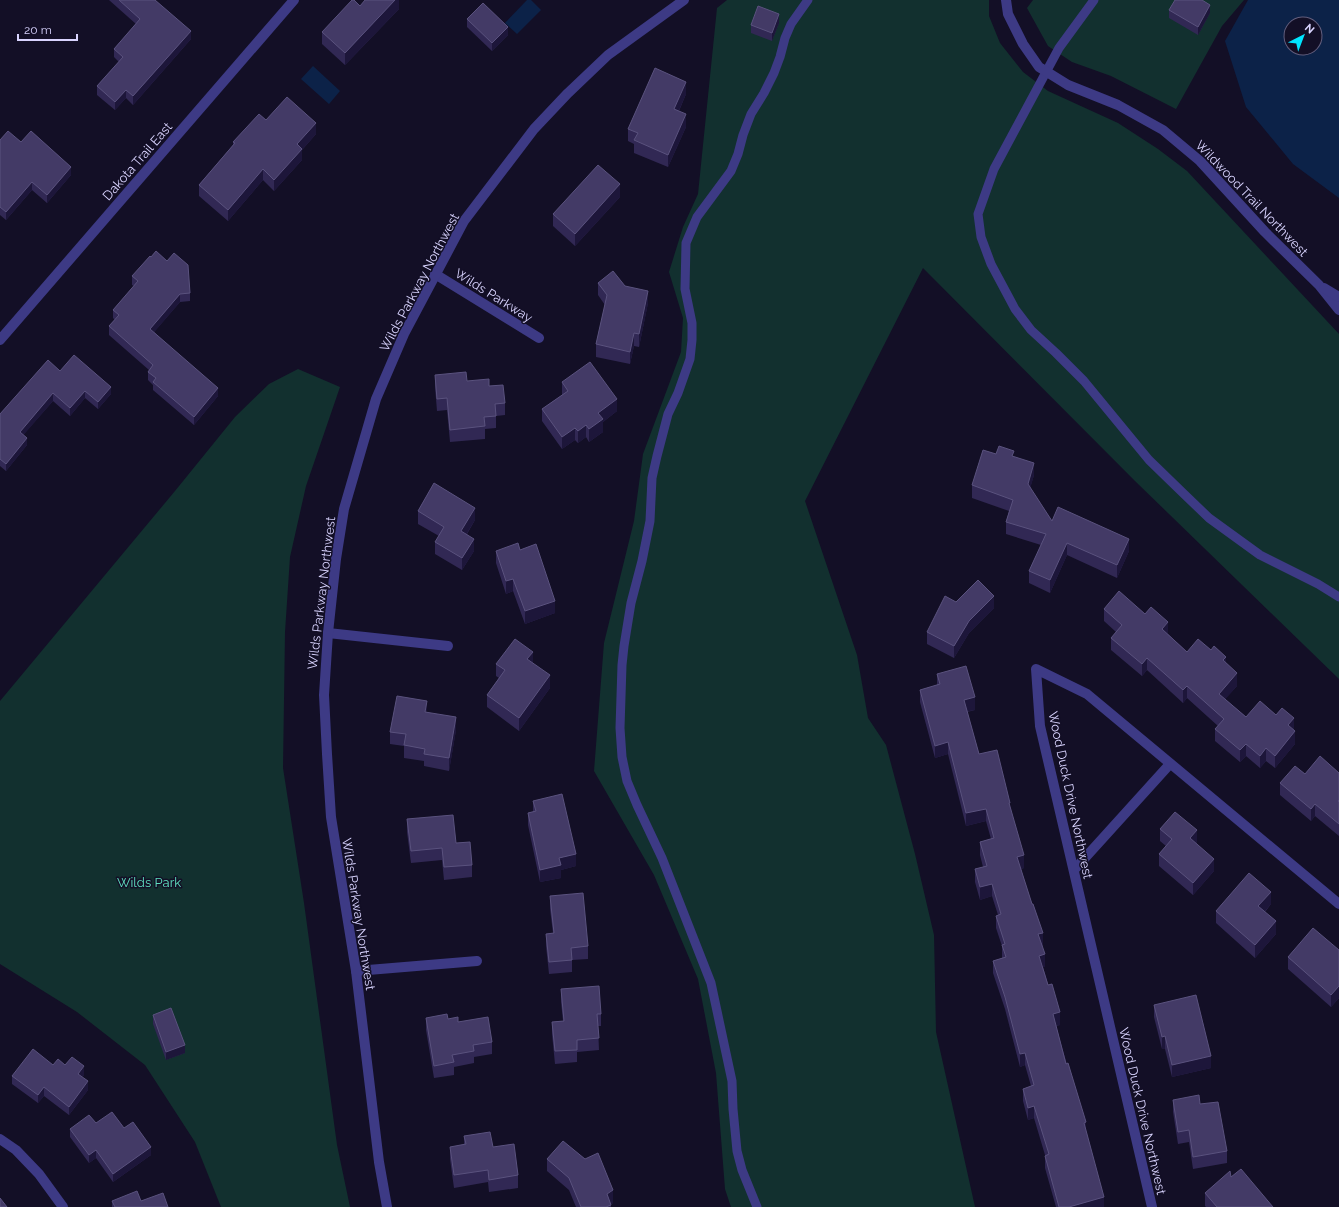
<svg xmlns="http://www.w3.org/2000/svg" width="1339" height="1207" font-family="Raleway,sans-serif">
	<rect width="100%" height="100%" fill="#130f26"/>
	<g fill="#12302f">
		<polygon points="727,0 989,0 989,16 1000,43 1023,72 1048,91 1118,123 1158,149 1187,171 1339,334 1339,679 1135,481 923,268 805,501 857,655 868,718 886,745 915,854 934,935 936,1032 975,1207 731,1207 725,1189 716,1073 698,979 654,875 594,771 604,643 634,521 643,454 681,352 683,318 669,272 683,227 698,194 717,8"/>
		<polygon points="1033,0 1244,0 1222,26 1176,109 1111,76 1072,62 1048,46 1027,8"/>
		<polygon points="298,369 340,387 306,486 290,557 285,632 283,768 304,903 337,1145 350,1207 221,1207 195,1142 145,1065 77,1012 0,964 0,701 175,491 235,417 269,384"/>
	</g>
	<g fill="#0c2248" fill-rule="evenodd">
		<polygon points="527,0 531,0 541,10 517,34 505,23"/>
		<path d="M1248,0H1339V198L1293,164L1246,107L1225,41ZM1291,24H1315V48H1291Z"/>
		<polygon points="313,66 340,91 329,104 301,79"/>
	</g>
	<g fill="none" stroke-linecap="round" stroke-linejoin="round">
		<g stroke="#3d3a85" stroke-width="9">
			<polyline points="1094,0 1059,48 994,169 978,214 981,237 991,264 1015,309 1031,330 1056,353 1084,381 1149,460 1183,493 1209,518 1260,555 1318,584 1339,597"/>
			<polyline points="757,1207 742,1170 737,1151 733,1109 732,1081 711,983 662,858 637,805 627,781 622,757 620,728 622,665 624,646 631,603 642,561 650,521 652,478 657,456 668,414 678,393 690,359 692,340 692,323 685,289 686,243 697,217 731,171 738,154 743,135 751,114 764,93 774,73 780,57 785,38 791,24 808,0"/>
		</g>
		<g stroke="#3d3a85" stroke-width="10">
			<polyline points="1006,0 1008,14 1023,44 1039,67 1068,85 1118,105 1163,130 1200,161 1265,232 1319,285 1339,310"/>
			<polyline points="435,274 539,338"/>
			<polyline points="1324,288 1339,297"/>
			<polyline points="0,340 294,0"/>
			<polyline points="328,633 448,646"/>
			<polyline points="1074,870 1170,764"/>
			<polyline points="356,971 477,961"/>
			<polyline points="0,1139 16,1150 39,1174 63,1207"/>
			<polyline points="387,1207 379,1162 356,971 331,817 327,754 324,695 328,633 336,559 344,509 376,399 404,334 464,221 534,129 568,93 608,55 684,0"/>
			<polyline points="1152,1207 1040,726 1036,669 1087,694 1339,904"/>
		</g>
	</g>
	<g fill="#312854">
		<polygon points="109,0 155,0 191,39 133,105 126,98 115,110 97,95 97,86 119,62 114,57 114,49 136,24"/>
		<polygon points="399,0 399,9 345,65 322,44 322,32 360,6"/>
		<polygon points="1169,10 1210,13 1198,35 1169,18"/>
		<polygon points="467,19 508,35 492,51 467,27"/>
		<polygon points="779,23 772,41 751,33 751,25"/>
		<polygon points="686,94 679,111 686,127 668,167 634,153 634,144 628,141 628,129"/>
		<polygon points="266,120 316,134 302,150 302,160 274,191 263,180 228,221 199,196 199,185 233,145 233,142"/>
		<polygon points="0,140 21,142 71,175 47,203 32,190 6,220 0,215"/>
		<polygon points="620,197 575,246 553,226 553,214"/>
		<polygon points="132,276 190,293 190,301 180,302 154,332 218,396 194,425 153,390 153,385 148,380 148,372 149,370 109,335 109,326 115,320 113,318 113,310 134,286 132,285"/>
		<polygon points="598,283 625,286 648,303 639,347 634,346 630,364 596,357 596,344 605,305 598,295"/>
		<polygon points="60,371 111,394 98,409 85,398 70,416 53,401 23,435 27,445 6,471 0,466 0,414"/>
		<polygon points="435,375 467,381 489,386 505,403 505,415 496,416 496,428 485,429 485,439 450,442 447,410 437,411 435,387"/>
		<polygon points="562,382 617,411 603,422 603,432 589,442 586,437 578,443 575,440 562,449 542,421 542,409 562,395"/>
		<polygon points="1014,457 1034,475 1030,488 1052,521 1129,551 1117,578 1067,555 1050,593 1029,583 1029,571 1041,545 1006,534 1006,522 1009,511 972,498 972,485"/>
		<polygon points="418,511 475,520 467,534 474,551 462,570 435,554 435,542 439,536 418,524"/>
		<polygon points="520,550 555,613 525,624 513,591 506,594 496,563 496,551"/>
		<polygon points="956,602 994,608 969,633 954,658 927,644 927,632"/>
		<polygon points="1104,609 1168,634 1187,652 1226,663 1237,686 1225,699 1246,717 1294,730 1295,744 1275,768 1266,761 1260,768 1246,756 1240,762 1215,741 1215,729 1218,726 1187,698 1183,703 1147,670 1142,676 1111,650 1111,638 1116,632 1104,621"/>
		<polygon points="496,664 550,688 519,731 487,707 487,695 499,678 496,676"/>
		<polygon points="937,674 975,710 967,712 979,754 1010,808 1024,868 1021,869 1043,945 1042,946 1045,967 1043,967 1060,1025 1056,1026 1086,1131 1104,1207 1056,1207 1045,1168 1045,1155 1034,1118 1028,1120 1023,1101 1023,1089 1031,1086 1025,1065 1020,1067 1005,1009 993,973 993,961 1002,958 1002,946 996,928 996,916 998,915 992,896 980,900 975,882 975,869 983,867 980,855 980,842 991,839 986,821 966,826 948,754 935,758 920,702 920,690 937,685"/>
		<polygon points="427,712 456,730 449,771 424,766 424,761 404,758 404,746 390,744 390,732"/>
		<polygon points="1339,773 1339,849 1339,836 1315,816 1311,821 1280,795 1280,783 1305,774"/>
		<polygon points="533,801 576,866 561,870 561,878 540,882 528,825 528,813 533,812"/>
		<polygon points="407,819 456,843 472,865 472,877 444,880 442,860 411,863 407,832"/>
		<polygon points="1160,829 1197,843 1196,844 1214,871 1193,895 1159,866 1159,854 1166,846 1160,841"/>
		<polygon points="550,896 588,946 588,959 572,960 572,972 549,974 546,946 546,934 553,933 550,909"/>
		<polygon points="1271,904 1265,912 1276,934 1255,958 1216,923 1216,911"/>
		<polygon points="1339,950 1339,998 1331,1007 1288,969 1288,957"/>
		<polygon points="561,989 601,1014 601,1026 598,1026 599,1050 577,1052 577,1062 555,1064 552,1034 552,1022 563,1021 561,1002"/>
		<polygon points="1154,1005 1211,1068 1172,1077 1165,1049 1162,1049 1154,1017"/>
		<polygon points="153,1015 185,1053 166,1060 153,1024"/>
		<polygon points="426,1018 448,1019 458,1022 492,1042 492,1054 474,1057 474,1063 454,1067 454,1075 434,1078 426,1030"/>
		<polygon points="53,1065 65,1065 84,1075 82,1077 88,1090 69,1115 44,1096 38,1103 12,1084 12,1076"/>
		<polygon points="1173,1100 1200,1104 1227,1151 1227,1163 1193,1169 1189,1142 1178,1144 1173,1112"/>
		<polygon points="96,1123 124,1128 151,1155 113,1182 96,1158 89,1163 70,1137 70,1129"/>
		<polygon points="464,1136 493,1147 518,1175 518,1188 489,1192 488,1182 454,1188 450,1159 450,1147 464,1145"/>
		<polygon points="547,1159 613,1203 611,1204 611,1207 576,1207 569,1190 547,1171"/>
		<polygon points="1231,1177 1273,1207 1206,1207 1205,1206 1205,1193"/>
		<polygon points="112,1201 141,1201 168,1207 112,1207"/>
	</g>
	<g fill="#1d163a">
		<polygon points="395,0 399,0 399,9 345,65 345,53"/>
		<polygon points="1210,5 1210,13 1198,35 1198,27"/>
		<polygon points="779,14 779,23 772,41 772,33"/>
		<polygon points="508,27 508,35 492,51 492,43"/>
		<polygon points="191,31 191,39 133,105 133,96"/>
		<polygon points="686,82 686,94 674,122 674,109"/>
		<polygon points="126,90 126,98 115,110 115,102"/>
		<polygon points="686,114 686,127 668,167 668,155"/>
		<polygon points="316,123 316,134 302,150 302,160 274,191 274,180 297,144"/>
		<polygon points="71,167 71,175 47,203 47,195"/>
		<polygon points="263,169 263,180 228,221 228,210"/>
		<polygon points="32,182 32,190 6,220 6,212"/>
		<polygon points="620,184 620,197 575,246 575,234"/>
		<polygon points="648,291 648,303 639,347 639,334"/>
		<polygon points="180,294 180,302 150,337 150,329"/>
		<polygon points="634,333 634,346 630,364 630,352"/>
		<polygon points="111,387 111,394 98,409 98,402"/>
		<polygon points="218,388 218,396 194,425 194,417"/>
		<polygon points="85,391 85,398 70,416 70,408"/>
		<polygon points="53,393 53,401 20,439 20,432"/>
		<polygon points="617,399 617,411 603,422 603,432 589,442 589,429 598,413"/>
		<polygon points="586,425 586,437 578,443 578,431"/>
		<polygon points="575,428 575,440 562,449 562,437"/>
		<polygon points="27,438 27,445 6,471 6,464"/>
		<polygon points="1034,463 1034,475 1028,496 1028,484"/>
		<polygon points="475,508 475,520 461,543 461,531"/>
		<polygon points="474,539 474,551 462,570 462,558"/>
		<polygon points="1129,539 1129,551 1117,578 1117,565"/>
		<polygon points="1067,543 1067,555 1050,593 1050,580"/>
		<polygon points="513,579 513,591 506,594 506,581"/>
		<polygon points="994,596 994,608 969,633 954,658 954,646 969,621"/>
		<polygon points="555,601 555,613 525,624 525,611"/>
		<polygon points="1168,622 1168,634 1162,641 1162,629"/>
		<polygon points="533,652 533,664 527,659"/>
		<polygon points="1226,657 1226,669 1223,660"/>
		<polygon points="1147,658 1147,670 1142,676 1142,664"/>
		<polygon points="1237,673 1237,686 1219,706 1219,694"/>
		<polygon points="550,675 550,688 519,731 519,718"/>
		<polygon points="1187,686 1187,698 1183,703 1183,690"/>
		<polygon points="975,697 975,710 964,712 964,700"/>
		<polygon points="427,701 427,714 425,712"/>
		<polygon points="456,717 456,730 449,771 449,758"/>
		<polygon points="1294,718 1294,730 1288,725"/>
		<polygon points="1295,731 1295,744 1275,768 1275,756"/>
		<polygon points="948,742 948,754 935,758 935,746"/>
		<polygon points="1246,744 1246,756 1240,762 1240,750"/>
		<polygon points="1266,748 1266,761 1260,768 1260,756"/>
		<polygon points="1315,804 1315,816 1311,821 1311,809"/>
		<polygon points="986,809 986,821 966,826 966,813"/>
		<polygon points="1197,830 1197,843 1190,851 1190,838"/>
		<polygon points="576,854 576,866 561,870 561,878 540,882 540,870 559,858"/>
		<polygon points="1024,855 1024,868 1017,870 1017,857"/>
		<polygon points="1214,859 1214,871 1193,895 1193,883"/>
		<polygon points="992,884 992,896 980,900 980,887"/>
		<polygon points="1271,892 1271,904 1258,919 1258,906"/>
		<polygon points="1276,921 1276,934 1255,958 1255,945"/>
		<polygon points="1043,933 1043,945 1038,947 1038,934"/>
		<polygon points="1045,954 1045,967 1039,968 1039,956"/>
		<polygon points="1339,986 1339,998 1331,1007 1331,995"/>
		<polygon points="1060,1012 1060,1025 1053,1026 1053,1014"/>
		<polygon points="1165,1036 1165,1049 1162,1049 1162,1037"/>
		<polygon points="185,1045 185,1053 166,1060 166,1052"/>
		<polygon points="1025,1053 1025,1065 1020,1067 1020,1054"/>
		<polygon points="1211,1056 1211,1068 1172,1077 1172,1065"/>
		<polygon points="84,1066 84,1075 78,1082 78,1074"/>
		<polygon points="88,1081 88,1090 69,1115 69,1107"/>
		<polygon points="44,1087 44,1096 38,1103 38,1095"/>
		<polygon points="1034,1106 1034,1118 1028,1120 1028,1108"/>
		<polygon points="1086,1122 1086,1135 1084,1123"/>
		<polygon points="151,1147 151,1155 113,1182 113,1174"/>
		<polygon points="96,1150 96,1158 89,1163 89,1155"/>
		<polygon points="613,1190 613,1203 607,1207 607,1194"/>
		<polygon points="1104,1197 1104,1207 1069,1207"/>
	</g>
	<g fill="#433a66" stroke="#5a527e">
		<polygon points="119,0 155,0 191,31 133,96 126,90 115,102 97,86 123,57 114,49 140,19"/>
		<polygon points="352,0 354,0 360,6 365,0 395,0 345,53 322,32"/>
		<polygon points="1175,0 1202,0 1210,5 1198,27 1169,10"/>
		<polygon points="483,3 508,27 492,43 467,19"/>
		<polygon points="758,6 779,14 772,33 751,25"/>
		<polygon points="655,68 686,82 674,109 686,114 668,155 634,140 638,133 628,129"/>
		<polygon points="287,97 316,123 297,144 302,149 274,180 263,169 228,210 199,185 235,143 233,142 259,114 266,120"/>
		<polygon points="8,131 21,142 31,131 71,167 47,195 32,182 6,212 0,207 0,140"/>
		<polygon points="598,165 620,184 575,234 553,214"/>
		<polygon points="156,251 167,261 174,253 188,265 190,293 180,294 150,329 218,388 194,417 153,382 156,378 148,372 153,365 109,326 119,315 113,310 138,281 132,276 150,256 151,257"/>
		<polygon points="613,271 625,286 648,291 639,334 634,333 630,352 596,344 607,295 598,283"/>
		<polygon points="74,355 111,387 98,402 85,391 70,408 53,393 20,432 27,438 6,464 0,459 0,414 48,360 60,371"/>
		<polygon points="590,362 617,399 598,413 603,419 589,429 586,425 578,431 575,428 562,437 542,409 568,391 562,382"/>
		<polygon points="466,372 467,381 489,379 489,386 503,385 505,403 495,404 496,416 484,417 485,426 450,430 447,398 437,399 435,375"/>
		<polygon points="999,446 1014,451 1012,456 1034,463 1028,484 1052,521 1058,507 1129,539 1117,565 1067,543 1050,580 1029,571 1046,534 1006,522 1013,500 972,485 983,450 996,454"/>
		<polygon points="434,483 475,508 461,531 474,539 462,558 435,542 444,527 418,511"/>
		<polygon points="518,543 520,550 536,544 555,601 525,611 513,579 506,581 496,551"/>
		<polygon points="978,580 994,596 969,621 954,646 927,632 945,596 956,602"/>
		<polygon points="1119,591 1145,614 1151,607 1168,622 1162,629 1187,652 1198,639 1211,650 1214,646 1226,657 1223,660 1237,673 1219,694 1246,717 1260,701 1276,715 1282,708 1294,718 1288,725 1295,731 1275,756 1266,748 1260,756 1246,744 1240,750 1215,729 1224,719 1187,686 1183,690 1147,658 1142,664 1111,638 1122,625 1104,609"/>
		<polygon points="515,639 533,652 527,659 550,675 519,718 487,695 505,670 496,664"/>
		<polygon points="966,666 975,697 964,700 979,754 997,750 1010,803 1009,803 1024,855 1017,857 1032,904 1033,904 1043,933 1038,934 1045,954 1039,956 1048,985 1052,984 1060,1012 1053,1014 1066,1064 1068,1063 1086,1122 1084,1123 1104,1197 1069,1207 1059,1207 1045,1156 1049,1154 1034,1106 1028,1108 1023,1089 1034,1085 1025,1053 1020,1054 1005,997 993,961 1006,957 1002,945 1005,944 996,916 1001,914 992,884 980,887 975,869 987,866 980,842 994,838 986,809 966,813 948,742 935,746 920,690 940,684 937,674"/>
		<polygon points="397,696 427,701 425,712 456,717 449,758 424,754 425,749 404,745 406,734 390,732"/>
		<polygon points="1320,756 1339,773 1339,800 1338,801 1339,802 1339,824 1315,804 1311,809 1280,783 1295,766 1305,774"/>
		<polygon points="562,794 576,854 559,858 561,865 540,870 528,813 536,811 533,801"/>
		<polygon points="1175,812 1197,830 1190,838 1214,859 1193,883 1159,854 1172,839 1160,829"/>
		<polygon points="453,815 456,843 470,842 472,865 444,867 442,848 411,851 407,819"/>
		<polygon points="1249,873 1271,892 1258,906 1276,921 1255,945 1216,911"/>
		<polygon points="583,893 588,946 571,948 572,960 549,962 546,934 554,933 550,896"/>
		<polygon points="1313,928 1339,950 1339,986 1331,995 1288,957"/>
		<polygon points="599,986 601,1014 597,1014 599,1038 577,1040 577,1050 555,1051 552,1022 564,1021 561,989"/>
		<polygon points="1196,995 1211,1056 1172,1065 1165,1036 1162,1037 1154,1005"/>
		<polygon points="171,1008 185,1045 166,1052 153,1015"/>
		<polygon points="447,1014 448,1019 458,1017 458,1022 488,1017 492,1042 473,1045 474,1051 452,1055 454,1062 434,1066 426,1018"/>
		<polygon points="33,1049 53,1065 58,1059 65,1065 72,1057 84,1066 78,1074 88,1081 69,1107 44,1087 38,1095 12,1076"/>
		<polygon points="1199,1095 1200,1104 1218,1102 1227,1151 1193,1157 1189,1130 1178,1132 1173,1100"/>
		<polygon points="112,1112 124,1128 133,1122 151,1147 113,1174 96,1150 89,1155 70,1129 89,1115 96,1123"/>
		<polygon points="490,1132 493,1147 514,1144 518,1175 489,1180 488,1170 454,1175 450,1147 466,1144 464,1136"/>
		<polygon points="563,1141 585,1159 598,1153 613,1190 607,1194 611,1205 606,1207 581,1207 569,1178 547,1159"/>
		<polygon points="1241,1169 1273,1207 1217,1207 1205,1193 1230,1171 1231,1177"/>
		<polygon points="137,1191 141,1201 163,1193 168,1207 115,1207 112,1201"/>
		<polygon points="0,1198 7,1207 0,1207"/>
	</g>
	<g text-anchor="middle" stroke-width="3" stroke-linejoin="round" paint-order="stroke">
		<g font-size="13" fill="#d9d4ff" stroke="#130f26">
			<text transform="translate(137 161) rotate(-49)" y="5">Dakota Trail East</text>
			<text transform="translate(1252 198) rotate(46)" y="5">Wildwood Trail Northwest</text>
			<text transform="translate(419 282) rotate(-62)" y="5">Wilds Parkway Northwest</text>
			<text transform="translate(494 295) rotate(32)" y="5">Wilds Parkway</text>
			<text transform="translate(321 593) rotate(-83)" y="5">Wilds Parkway Northwest</text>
			<text transform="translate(1071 795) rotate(78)" y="5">Wood Duck Drive Northwest</text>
			<text transform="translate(359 914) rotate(81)" y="5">Wilds Parkway Northwest</text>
			<text transform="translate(1143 1111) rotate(77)" y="5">Wood Duck Drive Northwest</text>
		</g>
		<g font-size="13" fill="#5fe0c0" stroke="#130f26">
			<text x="149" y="887">Wilds Park</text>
		</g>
	</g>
	<g transform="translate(1303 36) rotate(42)"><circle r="19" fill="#130f26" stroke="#625e7d"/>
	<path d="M0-3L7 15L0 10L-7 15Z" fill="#00e5ff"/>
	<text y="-6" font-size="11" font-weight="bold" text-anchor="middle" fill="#d9d4ff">N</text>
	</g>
	<path d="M18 34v6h59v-6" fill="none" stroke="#d9d4ff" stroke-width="2"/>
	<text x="24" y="34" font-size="12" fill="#d9d4ff" stroke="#130f26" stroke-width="3" paint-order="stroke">20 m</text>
</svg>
